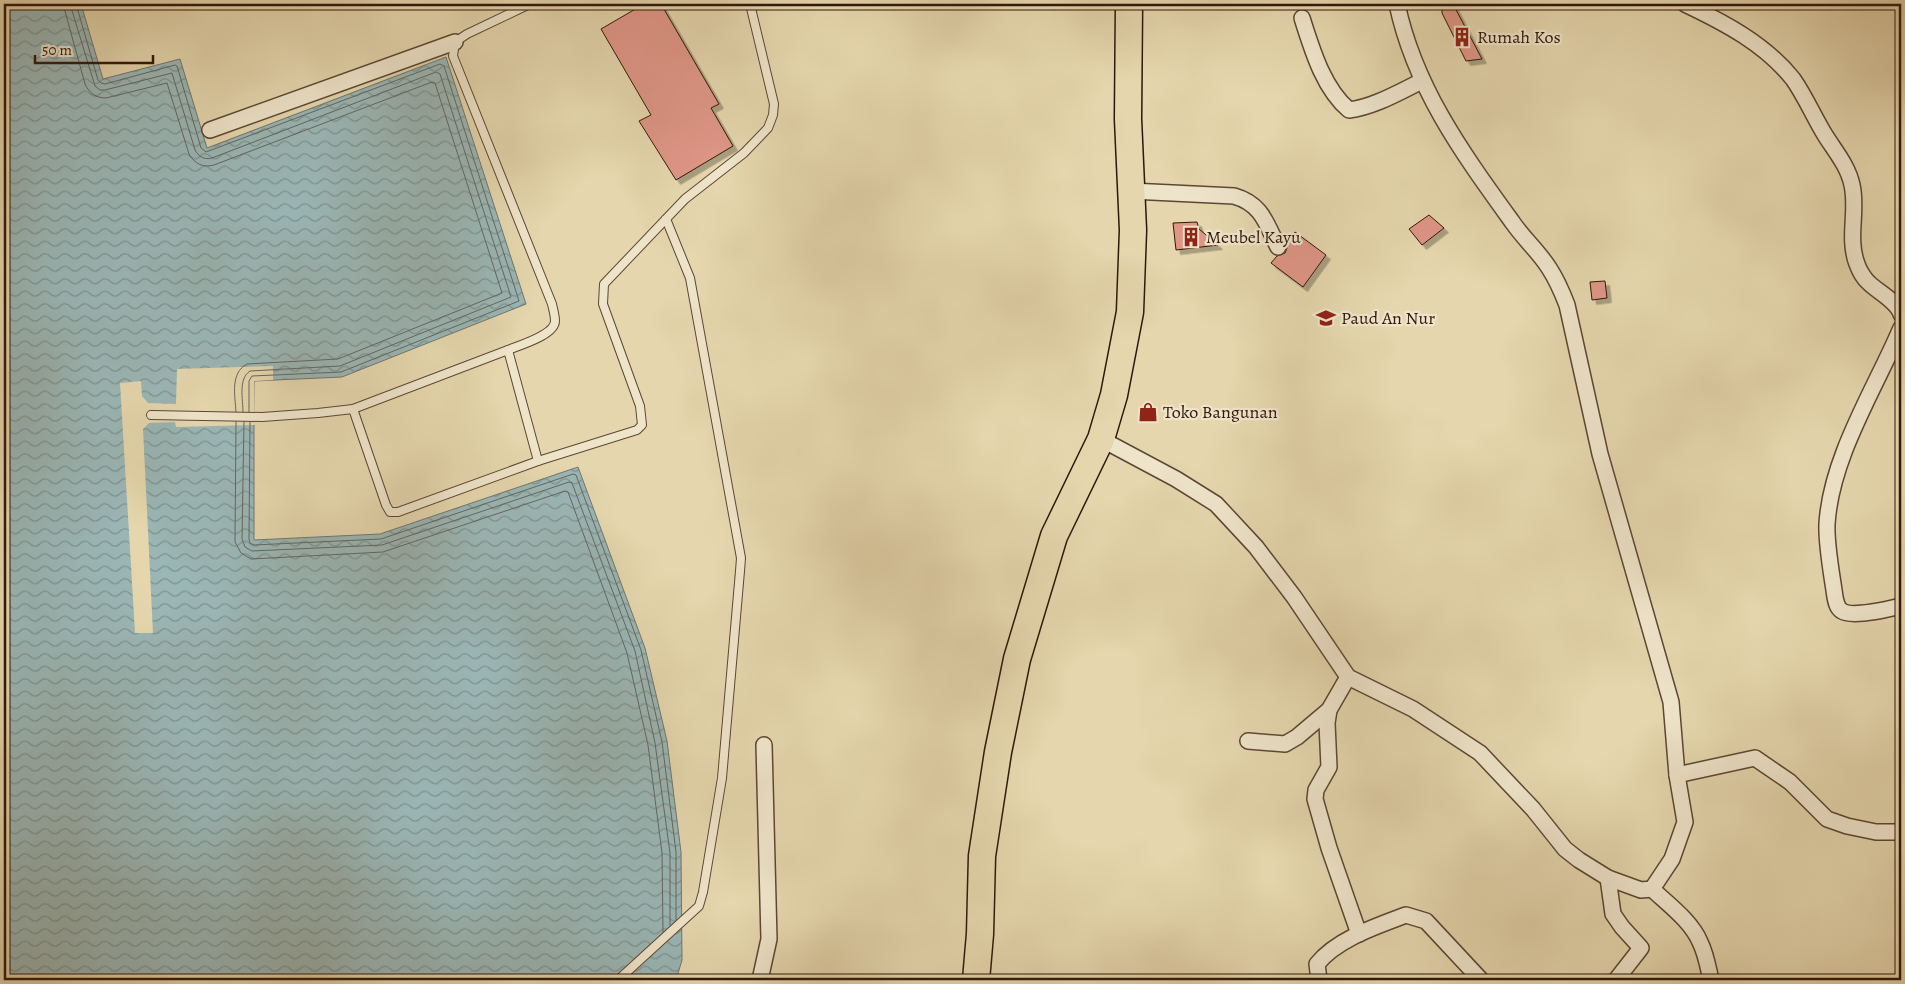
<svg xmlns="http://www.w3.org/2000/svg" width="1905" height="984" font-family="Alegreya,serif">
	<defs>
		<pattern id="water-waves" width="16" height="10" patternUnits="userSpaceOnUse" patternTransform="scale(1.25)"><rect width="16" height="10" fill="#9ab6b5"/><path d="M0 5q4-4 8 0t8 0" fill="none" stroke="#7e9391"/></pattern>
		<filter id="shadow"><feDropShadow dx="4.5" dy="4.5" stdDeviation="0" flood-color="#0004"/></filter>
	</defs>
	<rect width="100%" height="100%" fill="#e5d6ad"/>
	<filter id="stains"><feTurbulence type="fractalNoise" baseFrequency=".004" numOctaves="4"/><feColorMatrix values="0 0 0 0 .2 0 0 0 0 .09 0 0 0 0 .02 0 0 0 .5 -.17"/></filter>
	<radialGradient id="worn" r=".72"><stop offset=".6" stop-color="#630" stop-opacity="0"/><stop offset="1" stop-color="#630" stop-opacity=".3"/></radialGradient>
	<polygon fill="url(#water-waves)" stroke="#707671" points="4,4 81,4 103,79 180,59 207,148 446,57 526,304 342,377 254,381 254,540 380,534 578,467 645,648 667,741 681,852 682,960 676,980 4,980"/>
	<g fill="#e5d6ad">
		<polygon points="273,366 273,380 254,381 255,425 176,427 175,422 149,423 143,429 153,633 135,633 120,383 141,381 142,396 148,403 176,404 177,369"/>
		<polygon points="684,914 684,926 625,980 611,980"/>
	</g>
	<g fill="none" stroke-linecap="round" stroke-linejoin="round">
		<g stroke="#656660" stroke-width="1">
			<path d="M63,4L85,84C89,93 96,98 106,98L167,83L189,154C195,164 203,168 214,165L432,82L435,83L502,293L338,359L247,364C230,373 235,395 236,412"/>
			<path d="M70,4L95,86L100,90H105L172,73L195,150C199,157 204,160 212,158L436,72L440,74L511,297L340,366L250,371C238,379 243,399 243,412"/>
			<polyline points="76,4 98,80 101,83 105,84 175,65 177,66 201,148 206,152 440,64 444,66 519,301 341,372 252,376 249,381 249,412"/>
			<polyline points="236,422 235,542 241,553 251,559 383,552 565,491 568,492 627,653 648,745 662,853 663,932"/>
			<polyline points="244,422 242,539 245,547 252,551 382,545 569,482 572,483 635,651 655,743 670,853 670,925"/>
			<polyline points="250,422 249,539 250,543 254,545 381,539 573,474 576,475 641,650 662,742 676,852 676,920"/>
		</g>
	</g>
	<g fill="#df9687" stroke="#30170b" filter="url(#shadow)">
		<polygon points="644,4 661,4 719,104 711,108 733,146 676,180 639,121 651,115 601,29"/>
		<polygon points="1442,4 1453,4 1482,59 1466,61 1442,13"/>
		<polygon points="1429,215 1444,228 1422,245 1409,229"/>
		<polygon points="1197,222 1199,229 1218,245 1176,250 1173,223"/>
		<polygon points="1295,232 1326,255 1303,287 1271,263 1277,256 1285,253 1287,248 1286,243"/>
		<polygon points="1605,281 1607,298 1592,300 1590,282"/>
	</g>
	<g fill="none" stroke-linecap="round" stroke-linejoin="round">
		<defs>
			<g id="service">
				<path d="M508,350C520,345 555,335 555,321C555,315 553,309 552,304L453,56L455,42L467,34L530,4"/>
				<polyline points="353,409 386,505 390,512 398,512 538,461 637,430 642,425 640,406 603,304 604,284 685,199 744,153 768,128 773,115 774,104 750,4"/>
				<polyline points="151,415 262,417 318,413 353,409 508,350 538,461"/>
				<polyline points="618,980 699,906 703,892 722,778 740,571 741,558 690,278 666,219"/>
			</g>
			<g id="minor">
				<path d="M1685,4C1725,23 1765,44 1793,79C1805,96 1814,117 1825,135C1835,151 1848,166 1852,185C1858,211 1847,238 1857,264C1859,270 1864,279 1869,283C1878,292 1897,301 1901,314"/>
				<path d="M1302,18C1312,49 1323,88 1349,110C1374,107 1399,92 1422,81"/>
				<polyline points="210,130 455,42"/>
				<path d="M1131,191L1234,196C1262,204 1266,223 1278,247"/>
				<path d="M1901,328C1875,389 1831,457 1827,524C1826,545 1832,575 1835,597C1836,602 1837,608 1842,611C1852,618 1889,609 1901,606"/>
				<path d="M1101,439L1176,479L1216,504L1256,547L1294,597L1348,677L1413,709L1480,753L1533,809L1565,849L1579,860L1608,878L1641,890L1652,889L1672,859L1685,822L1677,775L1671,702L1600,454L1567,305C1562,292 1557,280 1549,268C1539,252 1524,239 1513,223C1464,155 1415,89 1397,4"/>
				<polyline points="1348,677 1329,710 1327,723 1329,767 1316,790 1315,799 1329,848 1359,934"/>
				<polyline points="1248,741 1285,744 1297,737 1329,710"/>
				<polyline points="1677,775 1755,758 1790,782 1827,819 1847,826 1876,832 1901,832"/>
				<polyline points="1608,878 1613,914 1622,927 1641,948 1616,980"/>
				<path d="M1652,889C1669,905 1691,921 1700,942C1706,954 1708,967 1711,980"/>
				<polyline points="760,980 769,939 764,745"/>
				<path d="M1319,980L1317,964C1337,939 1377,926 1406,915L1426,921L1481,980"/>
			</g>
			<polyline id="trunk" points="976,980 980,934 982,856 998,752 1017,659 1054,536 1101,439 1114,395 1130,312 1133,230 1128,119 1129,4"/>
		</defs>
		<use href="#service" stroke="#5d4734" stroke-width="10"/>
		<use href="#minor" stroke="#5d4734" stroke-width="18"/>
		<use href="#trunk" stroke="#30170b" stroke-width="29"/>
		<use href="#service" stroke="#eee4ca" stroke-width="8"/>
		<use href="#minor" stroke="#eee4ca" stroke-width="15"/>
		<use href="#trunk" stroke="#e5d6ad" stroke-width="26"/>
	</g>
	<defs>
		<symbol id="building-bare" viewBox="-9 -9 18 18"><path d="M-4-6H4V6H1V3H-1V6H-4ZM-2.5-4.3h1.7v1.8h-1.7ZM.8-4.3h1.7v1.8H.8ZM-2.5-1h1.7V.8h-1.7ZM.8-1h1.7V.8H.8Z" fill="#8f2418" stroke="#eee4ca" stroke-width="2.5" paint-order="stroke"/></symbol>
		<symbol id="school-bare" viewBox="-9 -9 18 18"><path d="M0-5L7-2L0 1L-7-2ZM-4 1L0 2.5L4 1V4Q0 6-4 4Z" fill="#8f2418" stroke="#eee4ca" stroke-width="2.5" paint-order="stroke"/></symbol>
		<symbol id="shop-bare" viewBox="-9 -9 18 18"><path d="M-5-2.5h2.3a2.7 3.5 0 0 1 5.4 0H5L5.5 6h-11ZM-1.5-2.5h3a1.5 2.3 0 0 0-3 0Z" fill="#8f2418" stroke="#eee4ca" stroke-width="2.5" paint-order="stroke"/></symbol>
	</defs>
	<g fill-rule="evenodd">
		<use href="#building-bare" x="1448" y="23" width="28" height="28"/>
		<use href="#building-bare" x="1177" y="223" width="28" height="28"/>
		<use href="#school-bare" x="1312" y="304" width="28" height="28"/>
		<use href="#shop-bare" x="1134" y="398" width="28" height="28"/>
	</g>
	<g text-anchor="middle" stroke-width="4.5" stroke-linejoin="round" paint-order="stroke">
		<g font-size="18" fill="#30170b" stroke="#eee4ca" text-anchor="start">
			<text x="1477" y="43">Rumah Kos</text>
			<text x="1206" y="243">Meubel Kayu</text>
			<text x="1341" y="324">Paud An Nur</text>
			<text x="1163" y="418">Toko Bangunan</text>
		</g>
	</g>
	<rect width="1905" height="984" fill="none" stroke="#e5d6ad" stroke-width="20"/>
	<rect x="5" y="5" width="1895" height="974" fill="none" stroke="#30170b" stroke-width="2.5"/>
	<rect x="10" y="10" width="1885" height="964" fill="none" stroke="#30170b"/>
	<path d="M35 55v8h118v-8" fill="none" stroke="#30170b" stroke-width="2.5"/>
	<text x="42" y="55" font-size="15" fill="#30170b" stroke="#eee4ca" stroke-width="4" paint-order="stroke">50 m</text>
	<rect width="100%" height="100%" filter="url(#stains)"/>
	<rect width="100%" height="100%" fill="url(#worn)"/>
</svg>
